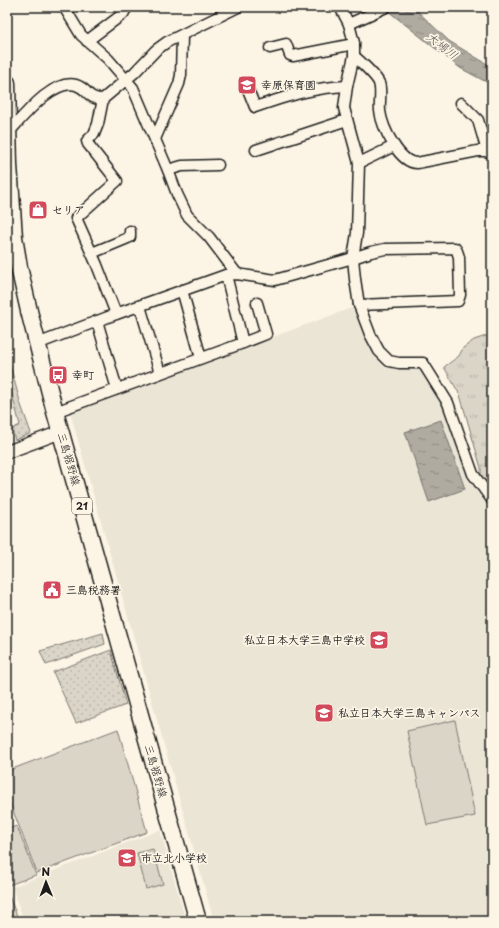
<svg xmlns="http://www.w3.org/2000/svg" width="499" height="928" font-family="'Playpen Sans','Klee One',sans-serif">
	<defs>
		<pattern id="grass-dots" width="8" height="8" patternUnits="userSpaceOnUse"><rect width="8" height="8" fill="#dbd5c8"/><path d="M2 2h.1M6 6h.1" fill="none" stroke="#bbb6ab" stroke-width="1.8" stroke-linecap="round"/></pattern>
		<pattern id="park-tufts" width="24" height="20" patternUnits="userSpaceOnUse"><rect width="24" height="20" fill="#dbd5c8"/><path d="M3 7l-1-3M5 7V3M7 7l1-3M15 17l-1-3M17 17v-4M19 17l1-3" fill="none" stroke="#bbb6ab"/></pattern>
		<pattern id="water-ripples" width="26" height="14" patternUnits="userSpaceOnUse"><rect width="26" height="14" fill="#b0aba1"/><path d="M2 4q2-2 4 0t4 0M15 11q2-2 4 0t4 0" fill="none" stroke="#8e8a82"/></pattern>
	</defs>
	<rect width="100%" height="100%" fill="#fcf5e5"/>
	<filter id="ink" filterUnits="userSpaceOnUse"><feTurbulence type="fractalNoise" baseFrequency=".025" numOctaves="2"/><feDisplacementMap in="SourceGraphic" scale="8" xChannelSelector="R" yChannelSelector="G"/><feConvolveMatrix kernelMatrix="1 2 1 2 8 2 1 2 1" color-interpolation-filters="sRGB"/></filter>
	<g filter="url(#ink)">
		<g fill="#ebe5d6">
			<polygon points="354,307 362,326 378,358 385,368 420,368 426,374 447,411 469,474 492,505 492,921 214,921 70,412"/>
			<polygon points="160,830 186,921 24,921 12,887"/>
		</g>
		<g fill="url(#grass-dots)" stroke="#7c7872">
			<polygon points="7,354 21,405 31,433 15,440 12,429 20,425 7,375"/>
			<polygon points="103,633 105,644 46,665 40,651"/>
			<polygon points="111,650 126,705 76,723 53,672"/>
		</g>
		<polygon fill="url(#park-tufts)" stroke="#7c7872" points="486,336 492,336 492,489 481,475 481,468 460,395 444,367 459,356 463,348 474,340"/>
		<g fill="#dbd5c8" stroke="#7c7872">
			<polygon points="455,720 475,816 427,825 407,731"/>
			<polygon points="118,729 147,832 37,873 7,795 7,771"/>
			<polygon points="17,826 36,875 9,885 7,881 7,829"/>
			<polygon points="153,849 163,884 146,889 137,853"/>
			<polygon points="7,891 19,921 7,921"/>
		</g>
		<g fill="url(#water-ripples)" stroke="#75726c">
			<polygon points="383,7 413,7 449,41 492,67 492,85 460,68"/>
			<polygon points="441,420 465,489 429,502 405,432"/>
		</g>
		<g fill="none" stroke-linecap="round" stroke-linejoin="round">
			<defs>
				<g id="minor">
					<polyline points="64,7 81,35 108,59 133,88 168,170 177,194 187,215 209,237 237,274"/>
					<polyline points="340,7 349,24 354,43 354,56 347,86 344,108 359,163 357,233 353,258 355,279 359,305 370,334 379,351 389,361 399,363 423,363 448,403 473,474 492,500"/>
					<polyline points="349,24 386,7"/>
					<polyline points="87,41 123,14 127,7"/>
					<polyline points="270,48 286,44 290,55 293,56 354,44"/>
					<path d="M354,56C360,61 377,77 379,83C382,91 379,103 380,111C382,127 399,163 417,163L478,151H485L492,153"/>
					<path d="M247,87L255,107C285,97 314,87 347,86"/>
					<polyline points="461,103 478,120 487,151"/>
					<path d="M8,133C22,118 53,78 76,85C89,89 86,99 103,99"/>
					<polyline points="155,139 179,84 181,75 182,35"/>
					<polyline points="256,150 347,120"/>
					<polyline points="359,163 394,146"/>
					<polyline points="168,170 182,166 218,165"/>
					<polyline points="92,253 128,238 130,237 130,231"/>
					<polyline points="182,290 201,358"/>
					<polyline points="140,306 160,373"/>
					<polyline points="116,314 97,265 76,218 117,181 88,144 87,141 94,134 98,124 103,99 134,73 156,50 167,42 238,7"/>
					<polyline points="97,321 117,389"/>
					<polyline points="243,343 266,334 257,303"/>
					<polyline points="37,344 116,314 226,275 237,274 275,280 353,258 371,252 385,249 455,248 457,251 459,257 460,295 458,301 359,305"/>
					<polyline points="55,412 243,343 226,275"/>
				</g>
				<polyline id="tertiary" points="7,452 61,432"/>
				<polyline id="primary" points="7,83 9,165 14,237 19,267 29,311 55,412 198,921"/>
			</defs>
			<use href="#minor" stroke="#1c1c1c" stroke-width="13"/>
			<use href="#tertiary" stroke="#1c1c1c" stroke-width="15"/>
			<use href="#primary" stroke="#1c1c1c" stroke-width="19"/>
			<use href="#minor" stroke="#fcf5e5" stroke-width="10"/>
			<use href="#tertiary" stroke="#fcf5e5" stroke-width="12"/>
			<use href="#primary" stroke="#fcf5e5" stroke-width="16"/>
		</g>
	</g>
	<defs>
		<symbol id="school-square" viewBox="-11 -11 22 22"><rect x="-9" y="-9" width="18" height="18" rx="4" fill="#d1495b" stroke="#fcf5e5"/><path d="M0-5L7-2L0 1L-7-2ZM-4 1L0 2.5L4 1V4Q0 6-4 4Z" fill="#fff"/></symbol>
		<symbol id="shop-square" viewBox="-11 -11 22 22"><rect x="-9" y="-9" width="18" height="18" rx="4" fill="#d1495b" stroke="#fcf5e5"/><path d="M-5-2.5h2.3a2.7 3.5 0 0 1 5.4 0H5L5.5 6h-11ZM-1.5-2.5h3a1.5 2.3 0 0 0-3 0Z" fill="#fff"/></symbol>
		<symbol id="bus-square" viewBox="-11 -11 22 22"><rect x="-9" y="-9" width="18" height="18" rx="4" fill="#d1495b" stroke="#fcf5e5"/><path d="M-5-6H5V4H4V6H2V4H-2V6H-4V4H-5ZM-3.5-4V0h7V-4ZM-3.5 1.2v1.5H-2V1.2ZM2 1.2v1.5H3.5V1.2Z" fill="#fff"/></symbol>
		<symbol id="civic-square" viewBox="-11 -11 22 22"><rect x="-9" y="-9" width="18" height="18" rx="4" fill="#d1495b" stroke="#fcf5e5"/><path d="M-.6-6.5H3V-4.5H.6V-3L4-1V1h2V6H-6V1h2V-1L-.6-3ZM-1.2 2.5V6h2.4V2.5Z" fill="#fff"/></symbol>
	</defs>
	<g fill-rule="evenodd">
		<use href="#school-square" x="236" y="74" width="22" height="22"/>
		<use href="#shop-square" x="27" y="199" width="22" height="22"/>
		<use href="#bus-square" x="47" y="364" width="22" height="22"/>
		<use href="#civic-square" x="41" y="579" width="22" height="22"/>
		<use href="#school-square" x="368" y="629" width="22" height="22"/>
		<use href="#school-square" x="313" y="702" width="22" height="22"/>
		<use href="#school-square" x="116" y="847" width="22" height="22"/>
	</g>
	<g text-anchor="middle" stroke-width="3.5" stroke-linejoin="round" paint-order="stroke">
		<rect fill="#fcf5e5" stroke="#5f5d58" stroke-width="1" x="72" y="498" width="20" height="16" rx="3"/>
		<g font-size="10" font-weight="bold" fill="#1c1c1c">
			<text x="82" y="510">21</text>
		</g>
		<g font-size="11" font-weight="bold" fill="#1c1c1c" stroke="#fcf5e5" text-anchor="start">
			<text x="261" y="89">幸原保育園</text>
			<text x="52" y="214">セリア</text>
			<text x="72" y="379">幸町</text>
			<text x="66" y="594">三島税務署</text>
			<text x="365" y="644" text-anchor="end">私立日本大学三島中学校</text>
			<text x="338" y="717">私立日本大学三島キャンパス</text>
			<text x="141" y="862">市立北小学校</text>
		</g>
		<g font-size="11" fill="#1c1c1c" stroke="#fcf5e5">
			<text transform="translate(69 459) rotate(74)" y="4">三島裾野線</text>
			<text transform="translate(156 771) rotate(74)" y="4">三島裾野線</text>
		</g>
		<g font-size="12" font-style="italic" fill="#575551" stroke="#fcf5e5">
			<text transform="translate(442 46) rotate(38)" y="4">大場川</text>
		</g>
	</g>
	<rect width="499" height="928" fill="none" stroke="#fcf5e5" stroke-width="24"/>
	<rect x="12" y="12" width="475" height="904" fill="none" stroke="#1c1c1c" stroke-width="1.5" filter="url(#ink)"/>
	<g transform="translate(46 882) rotate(359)" stroke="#fcf5e5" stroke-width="3" paint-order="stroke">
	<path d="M0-3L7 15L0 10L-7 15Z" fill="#1c1c1c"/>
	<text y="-6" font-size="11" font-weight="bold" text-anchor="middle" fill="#1c1c1c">N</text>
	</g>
</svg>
